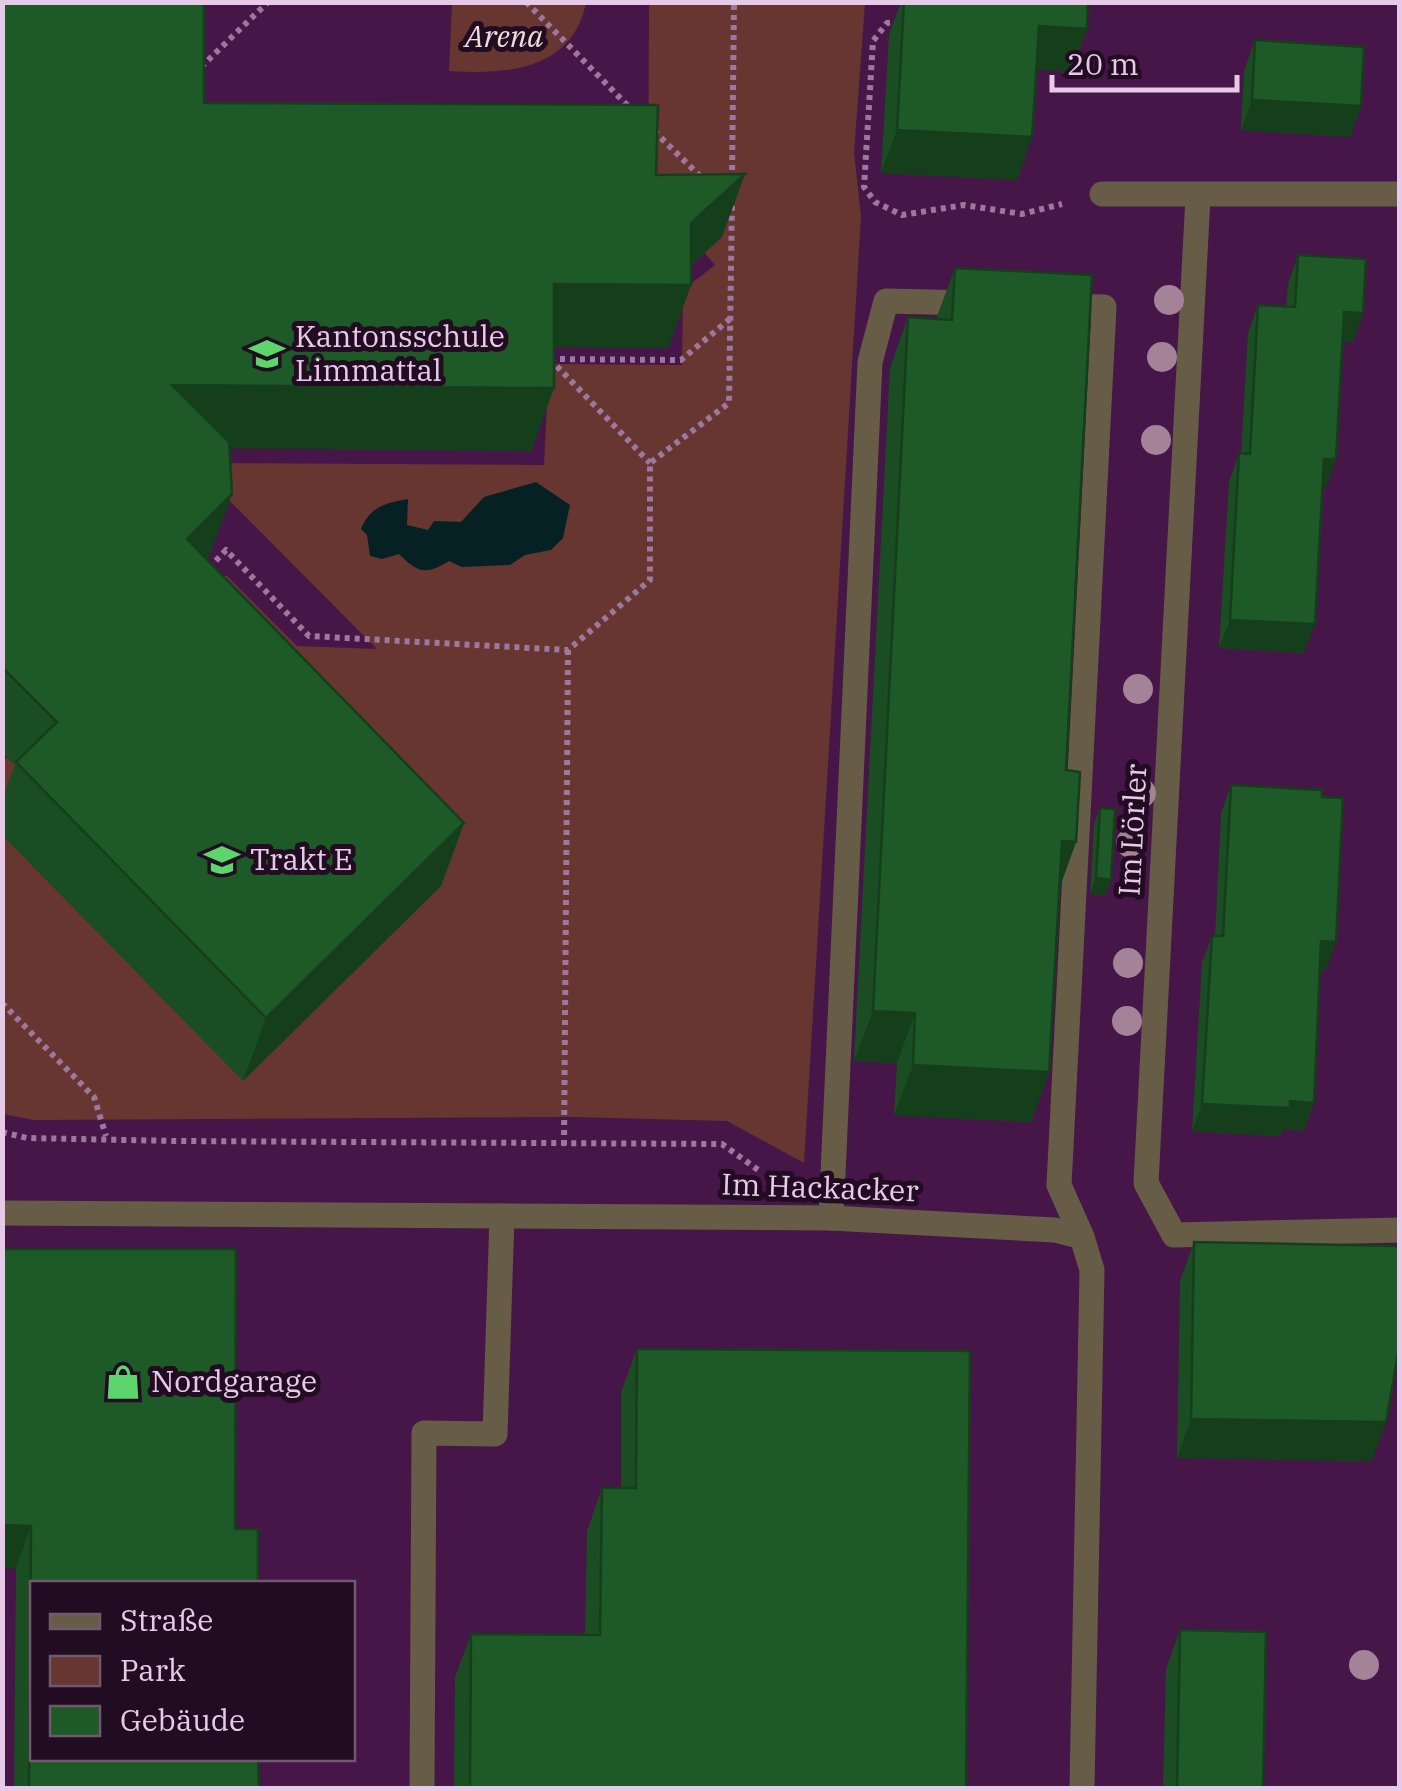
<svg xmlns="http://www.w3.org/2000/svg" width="1402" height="1791" font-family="'IBM Plex Serif',serif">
	<rect width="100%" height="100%" fill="#461648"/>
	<g fill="#673631">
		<path d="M452,3V2L586,3C572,70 507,75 449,71Z"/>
		<polygon points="649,3 865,3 854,153 861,216 804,1163 727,1121 574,1117 34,1120 3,1114 3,761 226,575 297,646 377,649 192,463 544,465 549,364 682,365 683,290 715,265 689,235 648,235"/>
	</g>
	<path fill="#062124" d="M536,482L570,505L563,538L551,550L525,555L510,565L462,567L449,561C425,576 417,572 399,554L382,559L370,556L367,535L361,529C370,507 385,503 408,499L407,525L428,530L434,521L461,522L484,497Z"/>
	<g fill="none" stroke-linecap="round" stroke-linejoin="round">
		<g stroke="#9d779d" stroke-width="6" stroke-dasharray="5 5" stroke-linecap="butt">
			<polyline points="526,2 630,108"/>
			<polyline points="900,22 887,23 873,41 864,187 875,202 902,215 964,205 1022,214 1062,204"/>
			<polyline points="201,67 268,2"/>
			<polyline points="654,131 702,178"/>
			<polyline points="732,180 734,2"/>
			<polyline points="550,359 681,360 731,318"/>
			<polyline points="550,359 650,463"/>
			<polyline points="209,568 226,550 309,636 568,650 650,580 650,463 729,403 732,202"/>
			<polyline points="2,1003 94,1097 106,1136"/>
			<polyline points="2,1132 27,1138 176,1141 722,1144 761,1172"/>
			<polyline points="564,1145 568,650"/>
		</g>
		<g stroke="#675d46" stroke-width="25">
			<polyline points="1102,194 1400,194"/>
			<polyline points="1198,197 1146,1183 1174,1235 1400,1230"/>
			<polyline points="1059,306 1104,307 1059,1185 1082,1237"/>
			<polyline points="2,1213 831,1218 1055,1230 1082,1237 1092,1270 1082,1788"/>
			<polyline points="831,1218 870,362 886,301 974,303"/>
			<polyline points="422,1788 424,1433 495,1434 502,1216"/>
		</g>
	</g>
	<g fill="#a48398">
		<circle cx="1169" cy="300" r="15"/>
		<circle cx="1162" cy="357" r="15"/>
		<circle cx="1156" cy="440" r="15"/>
		<circle cx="1138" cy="689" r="15"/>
		<circle cx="1141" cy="793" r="15"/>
		<circle cx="1131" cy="843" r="15"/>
		<circle cx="1128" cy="963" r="15"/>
		<circle cx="1127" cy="1021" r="15"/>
		<circle cx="1364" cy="1665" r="15"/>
	</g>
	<g fill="#1a4d22">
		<polygon points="2,2 204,103 656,175 722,237 691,265 691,285 668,348 554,347 554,388 531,451 229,448 232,494 207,559 464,823 441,886 243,1081 2,835 2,799 15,765 2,753"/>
		<polygon points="901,2 1088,2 1087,29 1071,72 1036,69 1032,137 1017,180 881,173 889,35"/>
		<polygon points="1255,40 1361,106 1350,137 1241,130 1244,71"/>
		<polygon points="1298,255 1363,313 1353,342 1343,341 1336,459 1326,487 1322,487 1304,653 1219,648 1229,482 1239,453 1241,454 1248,333 1258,305 1286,307 1288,284"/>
		<polygon points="955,268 1066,770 1076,842 1059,888 1049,1072 1031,1122 894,1115 897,1063 854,1061 890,368 908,317 936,319"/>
		<polygon points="1231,785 1326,970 1320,970 1304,1131 1283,1129 1280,1136 1192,1131 1202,963 1212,936 1215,936 1221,813"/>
		<polygon points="1100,808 1111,880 1105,895 1090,894 1094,824"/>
		<polygon points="1194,1242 1372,1461 1177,1458 1180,1281"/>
		<polygon points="2,1249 235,1529 259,1788 14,1788 16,1568"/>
		<polygon points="637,1349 966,1788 454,1788 455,1677 471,1634 585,1634 587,1531 602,1488 621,1488 621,1392"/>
		<polygon points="1180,1630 1263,1788 1163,1788 1166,1669"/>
	</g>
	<g fill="#153f1b">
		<polygon points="1039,26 1087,29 1071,72 1024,69"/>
		<polygon points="1252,100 1361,106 1350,137 1241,130"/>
		<polygon points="897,130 1032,137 1017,180 881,173"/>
		<polygon points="745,174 722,237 669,285 691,285 668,348 531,347 554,284 691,223"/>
		<polygon points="1344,312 1363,313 1353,342 1334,340"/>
		<polygon points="172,385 554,388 531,451 149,448"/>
		<polygon points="1324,459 1336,459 1326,487 1313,487"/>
		<polygon points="232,494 209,557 164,602 187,539"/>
		<polygon points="1230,620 1315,624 1304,653 1219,648"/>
		<polygon points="464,823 441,886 243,1081 266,1018"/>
		<polygon points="1062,841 1076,842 1058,892"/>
		<polygon points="1096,878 1111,880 1105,895 1090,894"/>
		<polygon points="1321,941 1336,942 1326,970 1311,969"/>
		<polygon points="873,1011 915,1013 897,1063 854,1061"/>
		<polygon points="913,1065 1049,1072 1031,1122 894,1115"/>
		<polygon points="1290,1101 1314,1103 1304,1131 1283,1129 1280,1136 1192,1131 1202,1104"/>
		<polygon points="1191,1419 1386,1422 1372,1461 1177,1458"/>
		<polygon points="2,1525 31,1526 16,1568 2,1568"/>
	</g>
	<g fill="#1e5a27" stroke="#153f1b" stroke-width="2.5">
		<polygon points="2,2 204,2 204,103 658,105 656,175 745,174 691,223 691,285 554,284 554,388 172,385 229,442 232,494 187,539 464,823 266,1018 16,762 57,722 2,667"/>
		<polygon points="904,2 1088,2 1087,29 1039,26 1032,137 897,130"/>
		<polygon points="1255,40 1364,47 1361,106 1252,100"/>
		<polygon points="1298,255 1366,259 1363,313 1344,312 1336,459 1324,459 1315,624 1230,620 1239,453 1250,454 1258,305 1295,307"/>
		<polygon points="955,268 1092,275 1066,770 1080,772 1076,842 1062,841 1049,1072 913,1065 915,1013 873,1011 908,317 952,320"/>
		<polygon points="1231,785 1322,790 1322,797 1343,798 1336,942 1321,941 1314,1103 1290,1101 1290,1108 1202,1104 1212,936 1223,936"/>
		<polygon points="1100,808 1115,809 1111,880 1096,878"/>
		<polygon points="1194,1242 1400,1246 1400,1342 1386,1422 1191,1419"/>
		<polygon points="2,1249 236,1249 235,1529 258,1529 258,1584 32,1584 32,1758 258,1758 259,1788 29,1788 31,1526 2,1525"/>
		<polygon points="637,1349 970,1351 966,1788 470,1788 471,1634 600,1635 602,1488 636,1488"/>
		<polygon points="1180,1630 1266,1632 1263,1788 1177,1788"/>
	</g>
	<defs>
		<symbol id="school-bare" viewBox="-9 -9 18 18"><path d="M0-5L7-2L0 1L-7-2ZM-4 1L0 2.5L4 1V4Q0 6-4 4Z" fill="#5cd56d" stroke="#210c22" stroke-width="2.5" paint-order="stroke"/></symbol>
		<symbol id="shop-bare" viewBox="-9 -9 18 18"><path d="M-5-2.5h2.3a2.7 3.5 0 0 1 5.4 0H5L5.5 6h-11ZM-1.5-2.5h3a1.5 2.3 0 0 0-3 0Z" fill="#5cd56d" stroke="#210c22" stroke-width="2.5" paint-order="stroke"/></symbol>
	</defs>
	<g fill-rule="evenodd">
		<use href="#school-bare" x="242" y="329" width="50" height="50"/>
		<use href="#school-bare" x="197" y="835" width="50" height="50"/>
		<use href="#shop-bare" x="98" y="1357" width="50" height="50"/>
	</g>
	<g text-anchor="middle" stroke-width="10" stroke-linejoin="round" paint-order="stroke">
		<g font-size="30" font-style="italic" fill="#f1ddda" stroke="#210c22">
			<text x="504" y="47">Arena</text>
		</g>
		<g font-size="30" fill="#e7cae7" stroke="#210c22" text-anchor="start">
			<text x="295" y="347">Kantonsschule<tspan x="295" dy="34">Limmattal</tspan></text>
			<text x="250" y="870">Trakt E</text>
			<text x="151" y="1392">Nordgarage</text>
		</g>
		<g font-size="30" fill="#e7cae7" stroke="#210c22">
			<text transform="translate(1133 830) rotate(-87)" y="10">Im Lörler</text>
			<text transform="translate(820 1188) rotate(2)" y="10">Im Hackacker</text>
		</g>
	</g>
	<rect width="1402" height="1791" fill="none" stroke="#e7cae7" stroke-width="10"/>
	<rect x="30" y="1581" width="325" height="180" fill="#210c22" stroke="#705871" stroke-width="2.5"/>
	<rect x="50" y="1614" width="50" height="15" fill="#675d46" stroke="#705871" stroke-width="2.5"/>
	<text x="120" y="1631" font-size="30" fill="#e7cae7">Straße</text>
	<rect x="50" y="1656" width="50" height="30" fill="#673631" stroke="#705871" stroke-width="2.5"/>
	<text x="120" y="1681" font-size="30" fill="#e7cae7">Park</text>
	<rect x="50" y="1706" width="50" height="30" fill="#1e5a27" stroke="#705871" stroke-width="2.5"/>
	<text x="120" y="1731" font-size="30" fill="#e7cae7">Gebäude</text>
	<path d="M1052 75v15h185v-15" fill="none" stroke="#e7cae7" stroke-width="5"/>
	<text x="1067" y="75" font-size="30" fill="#e7cae7" stroke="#210c22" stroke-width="8" paint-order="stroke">20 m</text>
</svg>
